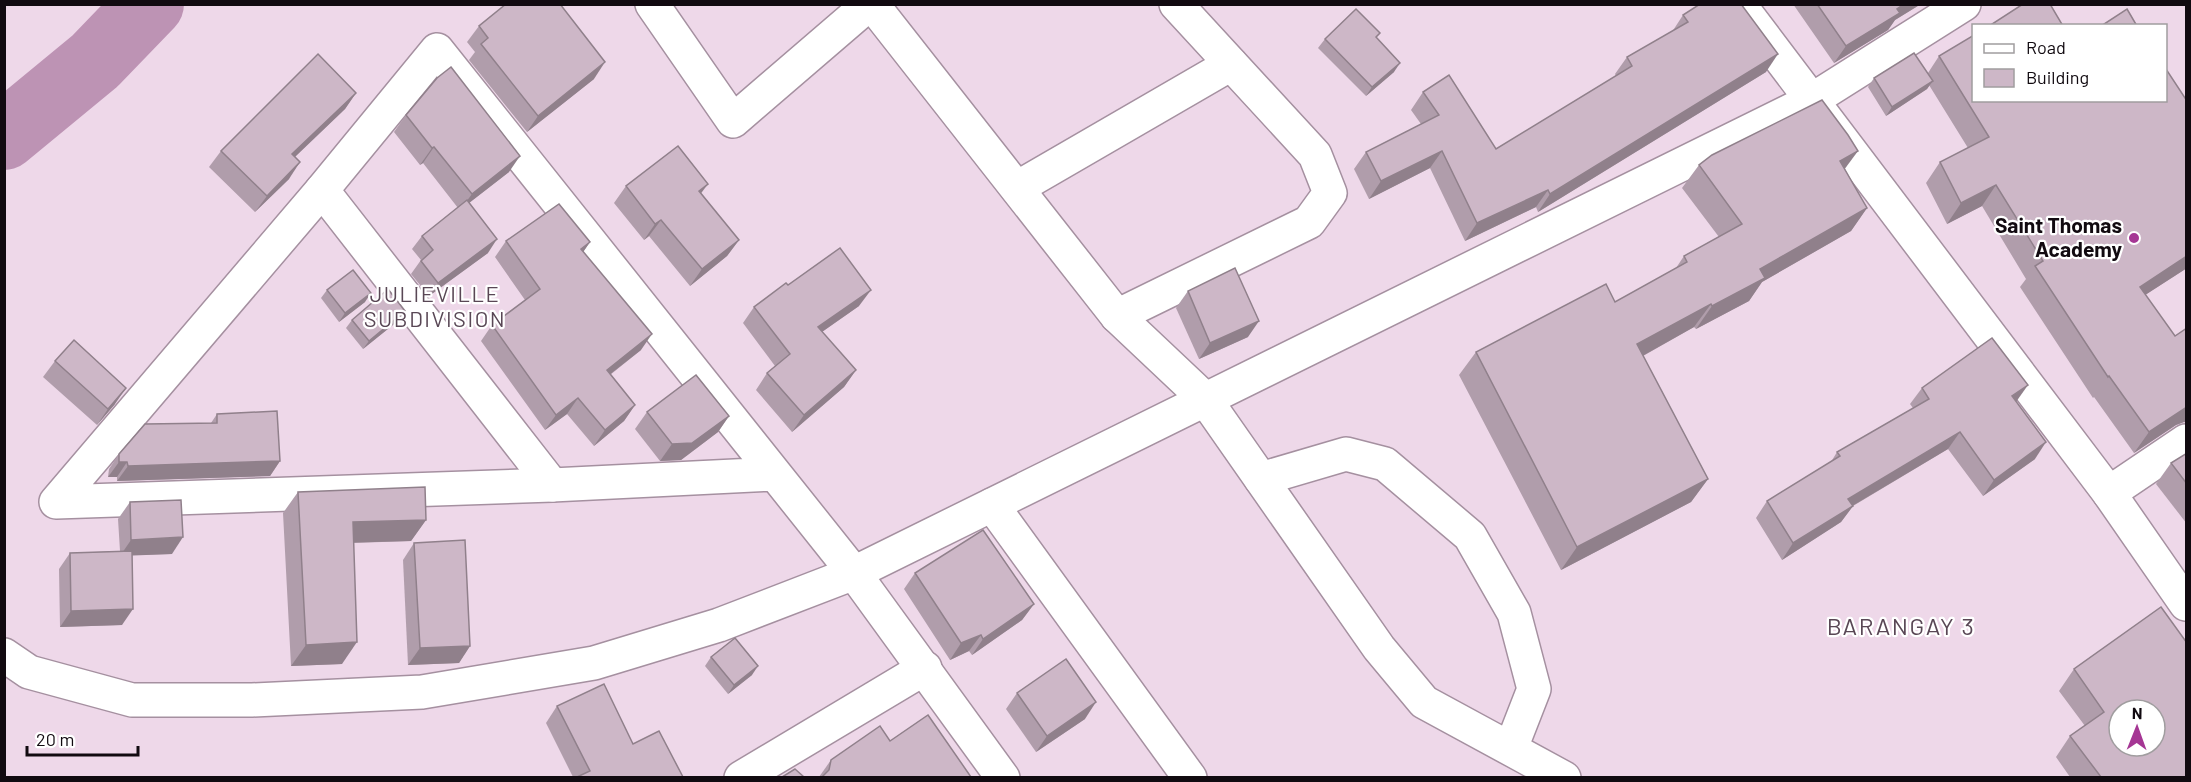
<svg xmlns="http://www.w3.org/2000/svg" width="2191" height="782" font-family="Barlow,sans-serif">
	<rect width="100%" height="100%" fill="#eed8e9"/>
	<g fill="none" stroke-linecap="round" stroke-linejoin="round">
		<polyline stroke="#bd93b4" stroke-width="68" points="4,136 95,61 150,4"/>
		<defs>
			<g id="minor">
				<polyline points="652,4 733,121 869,4"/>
				<polyline points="872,4 1117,316 1205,399 1379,648 1424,702 1564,778"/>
				<polyline points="1739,4 2109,493 2186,604"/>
				<polyline points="1017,188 1231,64"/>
				<polyline points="322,190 552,485"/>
				<polyline points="1117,316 1309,222 1330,193 1315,155 1176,4"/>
				<polyline points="774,474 552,485 56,502 322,190 437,50 854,573 1003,778"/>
				<polyline points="1261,479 1346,454 1385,464 1470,536 1514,613 1534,689 1511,748"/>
				<polyline points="2109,493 2186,441"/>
				<polyline points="992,505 1190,778"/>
				<polyline points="741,778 925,668"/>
			</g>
			<polyline id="major" points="4,655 29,672 132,700 252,700 422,692 594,663 719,625 854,573 1812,100 1964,4"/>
		</defs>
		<use href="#minor" stroke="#a590a0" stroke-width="36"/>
		<use href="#major" stroke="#a590a0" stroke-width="36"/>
		<use href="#minor" stroke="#fff" stroke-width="33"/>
		<use href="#major" stroke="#fff" stroke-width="33"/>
	</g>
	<g fill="#b09dab">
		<polygon points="1793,4 1921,4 1895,20 1888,30 1834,63"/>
		<polygon points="1683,15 1766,72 1538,212 1536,207 1465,241 1430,168 1369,199 1354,169 1366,152 1421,124 1411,110 1423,92 1496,149 1616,76 1615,74 1627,57 1672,32"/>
		<polygon points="479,26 594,79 527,132 469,60 475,52 467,42"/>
		<polygon points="1380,33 1376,38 1394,72 1366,96 1318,48 1325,39"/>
		<polygon points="1939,56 2187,101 2187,268 2145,295 2184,422 2176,425 2134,453 2094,397 2093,398 2020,287 2026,279 1982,206 1947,224 1926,183 1940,162 1968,148 1929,85 1927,89 1886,116 1868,87 1874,78 1928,73"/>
		<polygon points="356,93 345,109 295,157 289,179 255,212 209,167 221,151"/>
		<polygon points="406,115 509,172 469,203 488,253 429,296 411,274 421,260 412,249 422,236 458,208 423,163 420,165 394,132"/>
		<polygon points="1699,165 1845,169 1867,208 1851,231 1762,282 1749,301 1696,329 1694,327 1643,356 1708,479 1691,502 1561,570 1459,375 1476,352 1615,302 1676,268 1684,256 1719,237 1682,188"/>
		<polygon points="626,186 739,240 727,256 690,286 649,236 644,240 614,203"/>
		<polygon points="506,241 590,242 583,252 641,350 610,375 635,405 624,421 594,446 567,414 545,430 481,341 492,325 525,300 495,257"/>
		<polygon points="788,285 859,306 822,332 856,370 844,387 792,432 756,390 767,373 775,366 743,323 754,307"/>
		<polygon points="327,290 365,302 339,322 321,298"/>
		<polygon points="1188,291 1248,337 1199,359 1176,308"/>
		<polygon points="352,320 399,320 363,349 346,328"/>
		<polygon points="55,361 115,404 97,425 43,377"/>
		<polygon points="1922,388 2016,402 2035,459 1983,496 1948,449 1853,506 1841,522 1782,560 1756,518 1767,501 1831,462 1837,452 1913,408 1910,404"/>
		<polygon points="647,412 729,416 718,432 681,460 660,461 635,429"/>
		<polygon points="217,414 280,461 270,476 117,481 117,477 108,477 109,469 119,454 211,423"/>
		<polygon points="2187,453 2187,524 2156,484 2171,463"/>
		<polygon points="298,492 426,520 411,541 353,543 342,664 291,666 283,513"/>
		<polygon points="130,502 172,554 132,555 122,625 60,627 59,569 70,553 120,551 118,519"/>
		<polygon points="414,543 470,646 459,663 408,665 403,560"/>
		<polygon points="915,573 1034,604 1022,620 972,655 969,651 950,660 904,589"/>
		<polygon points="711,657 752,675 728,694 705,666"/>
		<polygon points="2074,669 2187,777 2070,777 2056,757 2070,736 2085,726 2059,691"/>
		<polygon points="1017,693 1085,719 1036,752 1006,709"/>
		<polygon points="557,706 633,744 683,777 573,777 546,723"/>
		<polygon points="890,741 971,777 819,777 831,760"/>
	</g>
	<g fill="#90808b">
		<polygon points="1904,4 1921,4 1895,20 1888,30 1834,63 1846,46"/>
		<polygon points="1778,54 1766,72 1538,212 1550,194"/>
		<polygon points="605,62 594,79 527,132 538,116"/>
		<polygon points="1400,63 1394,72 1366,96 1372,87"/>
		<polygon points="1933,81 1927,89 1886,116 1892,107"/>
		<polygon points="356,93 345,109 280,171 292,154"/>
		<polygon points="434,147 423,163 420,165 432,148"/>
		<polygon points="1442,151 1430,168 1369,199 1381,181"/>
		<polygon points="1858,151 1841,174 1840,161"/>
		<polygon points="520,156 509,172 460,210 472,194"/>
		<polygon points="300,162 289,179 255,212 267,196"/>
		<polygon points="708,184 696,200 699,191"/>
		<polygon points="1996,185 1982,206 1947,224 1961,203"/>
		<polygon points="1548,190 1536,207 1465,241 1477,223"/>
		<polygon points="1867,208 1851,231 1762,282 1749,301 1696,329 1712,306 1760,269"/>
		<polygon points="661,220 649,236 644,240 655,224"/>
		<polygon points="497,239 488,253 429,296 438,283"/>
		<polygon points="739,240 727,256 690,286 702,269"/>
		<polygon points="590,242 579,258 581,249"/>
		<polygon points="2187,256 2187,268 2125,308 2140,287"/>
		<polygon points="871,290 859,306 806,343 818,327"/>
		<polygon points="371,293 365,302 339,322 345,313"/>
		<polygon points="1711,304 1694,327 1621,368 1637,344"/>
		<polygon points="405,311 399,320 363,349 369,341"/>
		<polygon points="1259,321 1248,337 1199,359 1210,343"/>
		<polygon points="652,334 641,350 595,386 607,370"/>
		<polygon points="856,370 844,387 792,432 804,415"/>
		<polygon points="2028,385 2016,402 2012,396"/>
		<polygon points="126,388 115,404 97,425 108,409"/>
		<polygon points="578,398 567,414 545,430 556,415"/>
		<polygon points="635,405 624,421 594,446 605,430"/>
		<polygon points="2187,407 2187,423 2184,422 2176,425 2134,453 2149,432"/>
		<polygon points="729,416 718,432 681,460 660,461 672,444"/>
		<polygon points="1960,432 1948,449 1837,515 1848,499"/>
		<polygon points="2046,442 2035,459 1983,496 1994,480"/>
		<polygon points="280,461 270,476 117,481 128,466"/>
		<polygon points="119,462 127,462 117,477 108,477"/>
		<polygon points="1708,479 1691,502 1561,570 1577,547"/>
		<polygon points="1853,506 1841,522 1782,560 1793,543"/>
		<polygon points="426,520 411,541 338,543 353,522"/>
		<polygon points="183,537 172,554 120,556 131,540"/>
		<polygon points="1034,604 1022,620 972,655 983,639"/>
		<polygon points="133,609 122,625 60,627 71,611"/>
		<polygon points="981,635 969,651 950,660 961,643"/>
		<polygon points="357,642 342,664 291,666 306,645"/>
		<polygon points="470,646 459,663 408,665 420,648"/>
		<polygon points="758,666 752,675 728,694 734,685"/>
		<polygon points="1096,702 1085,719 1036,752 1047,736"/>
	</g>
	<g fill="#cdb7c7" stroke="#90808b" stroke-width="1.5" fill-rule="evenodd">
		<polygon points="506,4 560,4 605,62 538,116 481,44 488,38 479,26"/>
		<polygon points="1700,4 1741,4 1778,54 1550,194 1548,190 1477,223 1442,151 1381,181 1366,152 1439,115 1423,92 1449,75 1496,149 1632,66 1627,57 1688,22 1683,15"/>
		<polygon points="1817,4 1904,4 1897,9 1900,13 1846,46"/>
		<polygon points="2023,4 2050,4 2063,26 1989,26"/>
		<polygon points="1356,9 1380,33 1376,37 1400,63 1372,87 1325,39"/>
		<polygon points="2127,9 2137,26 2101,26"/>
		<polygon points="1974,35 1974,100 2166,100 2166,69 2187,101 2187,256 2140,287 2175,336 2187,328 2187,407 2149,432 2109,376 2108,377 2035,266 2043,261 1996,185 1961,203 1940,162 1989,137 1939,56"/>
		<polygon points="1914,53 1933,81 1892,107 1874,78"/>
		<polygon points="318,54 356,93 292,154 300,162 267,196 221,151"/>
		<polygon points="451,67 520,156 472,194 434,147 432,148 406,115 437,78"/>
		<polygon points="1822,100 1848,135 1858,151 1840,161 1867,208 1760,269 1765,278 1712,306 1711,304 1637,344 1708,479 1577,547 1476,352 1606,284 1615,302 1687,262 1684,256 1742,224 1699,165 1712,155"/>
		<polygon points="678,146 708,184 699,191 739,240 702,269 661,220 655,224 626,186"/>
		<polygon points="467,200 497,239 438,283 421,261 433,250 422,236"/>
		<polygon points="559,204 590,242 581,249 652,334 607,370 635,405 605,430 578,398 556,415 492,325 540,289 506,241"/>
		<polygon points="840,248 871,290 818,327 856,370 804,415 767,373 790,354 754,307 786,283 788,285"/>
		<polygon points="1235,268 1259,321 1210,343 1188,291"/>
		<polygon points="353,270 371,293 345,313 327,290"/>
		<polygon points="388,289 405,311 369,341 352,320"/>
		<polygon points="1992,338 2028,385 2012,396 2046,442 1994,480 1960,432 1848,499 1853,506 1793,543 1767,501 1840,456 1837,452 1929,399 1922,388"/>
		<polygon points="74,340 126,388 108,409 55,361"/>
		<polygon points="696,375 729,416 692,443 672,444 647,412"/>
		<polygon points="277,411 280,461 128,466 127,462 119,462 119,454 145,424 217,423 217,414"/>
		<polygon points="2187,453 2187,484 2171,463"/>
		<polygon points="425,487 426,520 353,522 357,642 306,645 298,492"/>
		<polygon points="181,500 183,537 131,540 130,502"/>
		<polygon points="983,530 1034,604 983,639 981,635 961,643 915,573"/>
		<polygon points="465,540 470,646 420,648 414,543"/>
		<polygon points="132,551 133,609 71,611 70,553"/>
		<path d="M2161,607L2187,643V777H2101L2070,736L2104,712L2074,669ZM2119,710H2155V746H2119Z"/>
		<polygon points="735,638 758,666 734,685 711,657"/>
		<polygon points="1066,659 1096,702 1047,736 1017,693"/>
		<polygon points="604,684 633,744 659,731 683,777 577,777 590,771 557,706"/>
		<polygon points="928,715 971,777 822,777 829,770 831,760 880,726 890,741"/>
		<polygon points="795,769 804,777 782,777"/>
	</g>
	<circle fill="#a53694" stroke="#fff" stroke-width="2" cx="2134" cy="238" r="6"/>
	<g text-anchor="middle" stroke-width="4.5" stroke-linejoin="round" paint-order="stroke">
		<g font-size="21" font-weight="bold" fill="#110a10" stroke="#fff" text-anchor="end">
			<text x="2122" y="233">Saint Thomas<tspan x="2122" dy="24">Academy</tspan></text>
		</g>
		<g font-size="22" letter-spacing="1.5" fill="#594755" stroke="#fff">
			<text x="435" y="302">JULIEVILLE<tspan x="435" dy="25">SUBDIVISION</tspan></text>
		</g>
		<g font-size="24" letter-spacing="1.5" fill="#594755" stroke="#fff">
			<text x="1901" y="635">BARANGAY 3</text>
		</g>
	</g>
	<rect width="2191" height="782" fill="none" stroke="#110a10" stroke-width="12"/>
	<rect x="1972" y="24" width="195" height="78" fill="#ffffff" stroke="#a09d9f" stroke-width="1.5"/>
	<rect x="1984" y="44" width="30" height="9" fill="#ffffff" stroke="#a09d9f" stroke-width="1.5"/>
	<text x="2026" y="54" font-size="18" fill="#110a10">Road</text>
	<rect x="1984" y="69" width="30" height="18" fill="#cdb7c7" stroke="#a09d9f" stroke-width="1.5"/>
	<text x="2026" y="84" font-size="18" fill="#110a10">Building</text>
	<g transform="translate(2137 728) rotate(1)"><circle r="28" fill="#ffffff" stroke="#a09d9f" stroke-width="1.5"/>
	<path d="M0-4.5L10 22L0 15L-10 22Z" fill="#a53694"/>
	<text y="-9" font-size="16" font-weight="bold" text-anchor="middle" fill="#110a10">N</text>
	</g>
	<path d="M27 746v9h111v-9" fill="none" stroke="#110a10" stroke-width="3"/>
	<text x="36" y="746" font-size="18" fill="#110a10" stroke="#ffffff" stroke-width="4.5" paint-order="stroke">20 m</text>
</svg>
